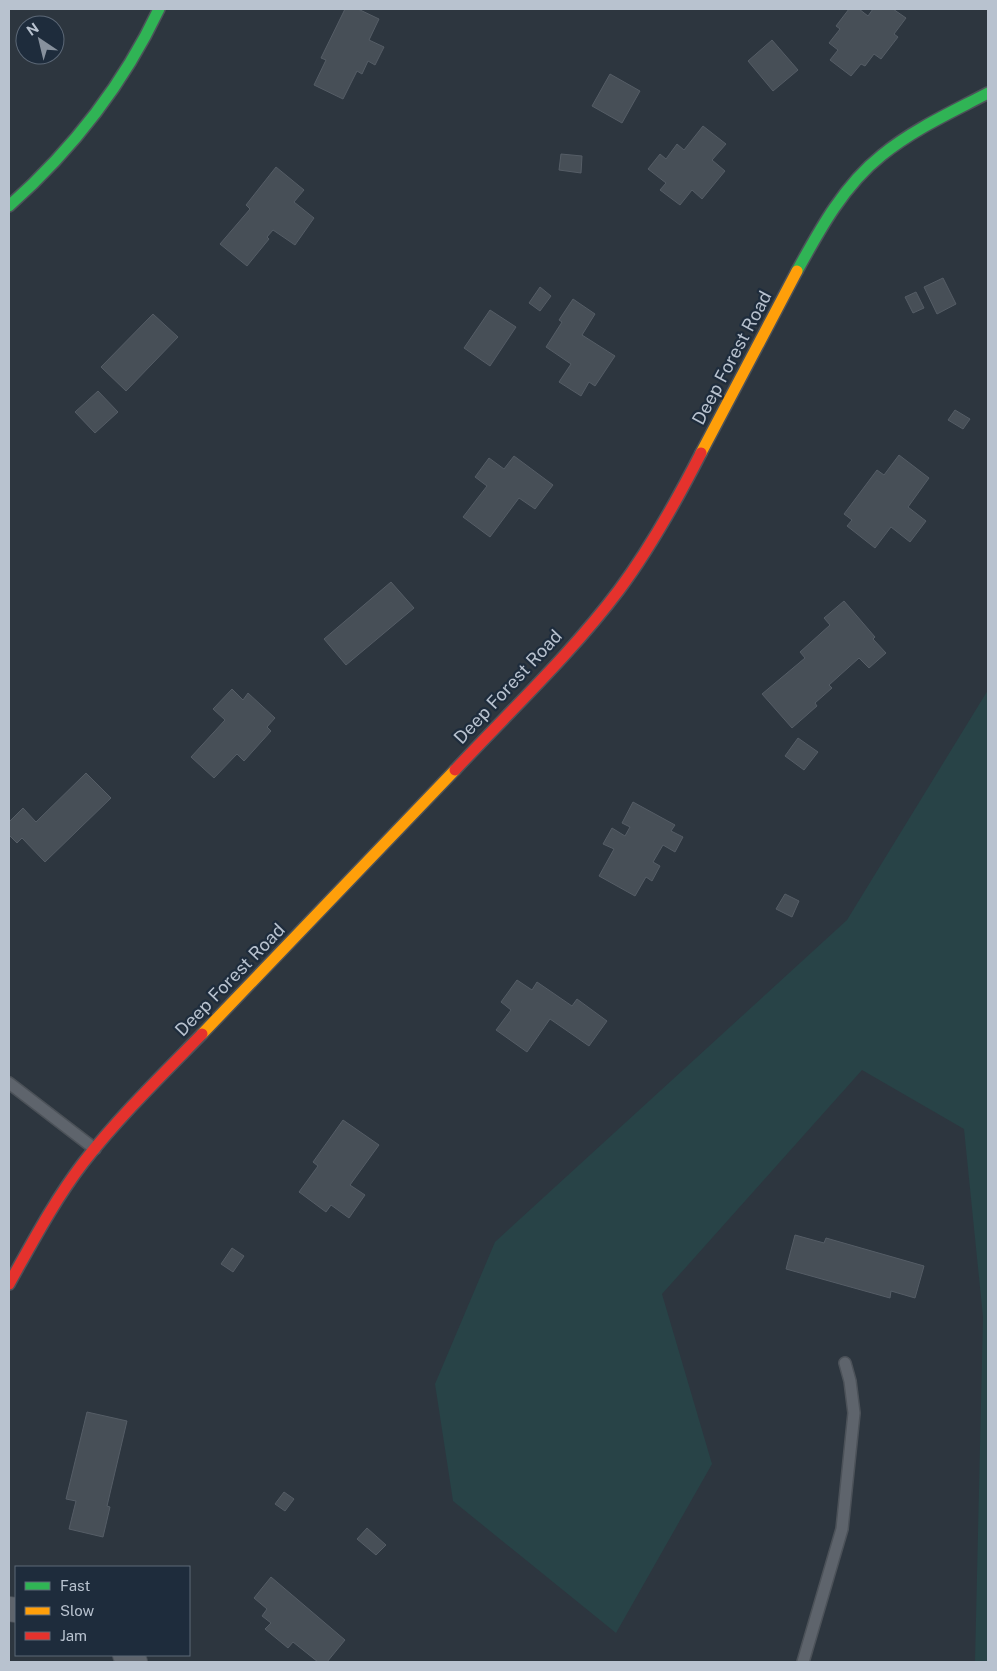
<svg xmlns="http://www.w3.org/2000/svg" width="997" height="1671" font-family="'Public Sans',sans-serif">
	<rect width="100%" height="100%" fill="#2d363f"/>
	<polygon fill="#284347" points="988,690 988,1662 975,1662 983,1317 964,1129 862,1070 662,1294 712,1464 616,1633 453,1501 435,1384 495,1242 847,920"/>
	<g fill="#474f57" stroke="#555d66">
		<polygon points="345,9 358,9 379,19 369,40 384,47 375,65 368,61 362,74 357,71 343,99 314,85 326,60 321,58"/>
		<polygon points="849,9 859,9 868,16 873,9 893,9 906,18 894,34 898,37 881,59 874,54 865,66 861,64 851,76 830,60 838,50 829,43 840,29 836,26"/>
		<polygon points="772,40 798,70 773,91 748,61"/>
		<polygon points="610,74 640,91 622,123 592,106"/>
		<polygon points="703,126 726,144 712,160 725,171 702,199 692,190 680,205 660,190 666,183 648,169 660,154 666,159 677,144 684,150"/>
		<polygon points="561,154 582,156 581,173 559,170"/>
		<polygon points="276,167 304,190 294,202 314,218 295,245 273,230 267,237 269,239 247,266 220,244 250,209 246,205"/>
		<polygon points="943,278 956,304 937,314 924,287"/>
		<polygon points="540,287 551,296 540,311 529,303"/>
		<polygon points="916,292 924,308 913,313 905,297"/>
		<polygon points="573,299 595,314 582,335 615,356 595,386 589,382 581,396 559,382 571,364 546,347 562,322 559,320"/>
		<polygon points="490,310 516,327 490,366 464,348"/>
		<polygon points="153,314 178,337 126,391 101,367"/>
		<polygon points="98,391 118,412 95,433 75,412"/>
		<polygon points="955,410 970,419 963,429 948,420"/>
		<polygon points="899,455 929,478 908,507 926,521 910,542 891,527 875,548 847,526 852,520 844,514 877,470 884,475"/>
		<polygon points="514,456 553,485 535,509 519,498 490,537 463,517 487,486 475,477 489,458 504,469"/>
		<polygon points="391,582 414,608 346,665 324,639"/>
		<polygon points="844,601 875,637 873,639 886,653 869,668 859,658 829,685 832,688 815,703 817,706 792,728 762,694 805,658 800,652 830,625 824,618"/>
		<polygon points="232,689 243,700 248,693 275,718 267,727 271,731 244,761 237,754 214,778 191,757 225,720 213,709"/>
		<polygon points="798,738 818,752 804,770 785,756"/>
		<polygon points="86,773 111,798 45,862 22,838 17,843 9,835 9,822 23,808 36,822"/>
		<polygon points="633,802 675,825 671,831 683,837 675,852 663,845 653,862 660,866 652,881 646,877 635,896 599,876 614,849 603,844 612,828 625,836 630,827 622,823"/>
		<polygon points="785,894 799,901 792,917 776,909"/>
		<polygon points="517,980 532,990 537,982 572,1006 577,999 607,1021 589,1046 550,1019 527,1052 496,1030 511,1010 501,1002"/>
		<polygon points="343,1120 379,1145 350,1185 365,1195 349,1218 331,1205 326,1212 299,1192 318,1166 313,1162"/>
		<polygon points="795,1235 824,1243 826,1238 924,1266 915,1298 891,1291 890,1298 786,1269"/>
		<polygon points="232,1248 244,1256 233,1272 221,1264"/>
		<polygon points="87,1412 127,1421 107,1506 110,1507 103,1537 69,1529 76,1501 66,1499"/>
		<polygon points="284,1492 294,1499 285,1511 275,1504"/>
		<polygon points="367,1528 386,1545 376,1555 357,1539"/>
		<polygon points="271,1577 345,1640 327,1662 318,1662 293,1642 288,1648 265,1629 271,1623 262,1616 267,1609 254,1598"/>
	</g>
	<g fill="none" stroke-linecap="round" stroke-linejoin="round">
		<defs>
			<g id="lane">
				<polyline points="9,1083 95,1149"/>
				<polyline points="803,1662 842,1529 854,1413 850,1381 845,1363"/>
			</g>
			<g id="street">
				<polyline points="9,1609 16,1610"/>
				<polyline points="125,1655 135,1662"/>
			</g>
			<g id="fast">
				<path d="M9,206C72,150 123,85 159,9"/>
				<path d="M797,271C820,229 844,185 882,155C914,129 952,112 988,93"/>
			</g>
			<g id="slow">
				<polyline points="701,453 797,271"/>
				<polyline points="202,1034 455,770"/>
			</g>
			<g id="jam">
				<path d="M455,770C509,712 571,654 619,590C651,547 677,500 701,453"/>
				<path d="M9,1284C32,1243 54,1201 83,1163C119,1117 161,1076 202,1034"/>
			</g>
		</defs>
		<use href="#lane" stroke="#4c5259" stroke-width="14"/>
		<use href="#street" stroke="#4c5259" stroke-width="26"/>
		<use href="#fast" stroke="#4c5259" stroke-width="14"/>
		<use href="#slow" stroke="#4c5259" stroke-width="14"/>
		<use href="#jam" stroke="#4c5259" stroke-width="14"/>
		<use href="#lane" stroke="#5e646c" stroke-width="11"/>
		<use href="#street" stroke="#5e646c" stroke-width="24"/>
		<use href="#fast" stroke="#30b455" stroke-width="11"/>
		<use href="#slow" stroke="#ff9f0a" stroke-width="11"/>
		<use href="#jam" stroke="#e5322d" stroke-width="11"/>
	</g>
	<g text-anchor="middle" stroke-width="4.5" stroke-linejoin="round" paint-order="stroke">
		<g font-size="18" fill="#b8c2cf" stroke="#1e2c3c">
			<text transform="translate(732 358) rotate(-62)" y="6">Deep Forest Road</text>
			<text transform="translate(508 687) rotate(-47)" y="6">Deep Forest Road</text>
			<text transform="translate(230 980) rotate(-46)" y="6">Deep Forest Road</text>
		</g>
	</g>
	<rect width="997" height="1671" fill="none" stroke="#b8c2cf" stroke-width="20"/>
	<rect x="15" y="1566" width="175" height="90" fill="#1e2c3c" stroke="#5c6877"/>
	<rect x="25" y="1582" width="25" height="8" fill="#30b455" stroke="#5c6877"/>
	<text x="60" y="1591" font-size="15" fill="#b8c2cf">Fast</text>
	<rect x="25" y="1607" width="25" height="8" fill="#ff9f0a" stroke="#5c6877"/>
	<text x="60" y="1616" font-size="15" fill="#b8c2cf">Slow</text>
	<rect x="25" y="1632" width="25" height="8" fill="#e5322d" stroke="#5c6877"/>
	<text x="60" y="1641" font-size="15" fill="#b8c2cf">Jam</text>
	<g transform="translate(40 40) rotate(325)"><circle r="24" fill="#1e2c3c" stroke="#5c6877"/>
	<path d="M0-4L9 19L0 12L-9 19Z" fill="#87919d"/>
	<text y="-8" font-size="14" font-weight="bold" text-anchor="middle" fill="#b8c2cf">N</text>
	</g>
</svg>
